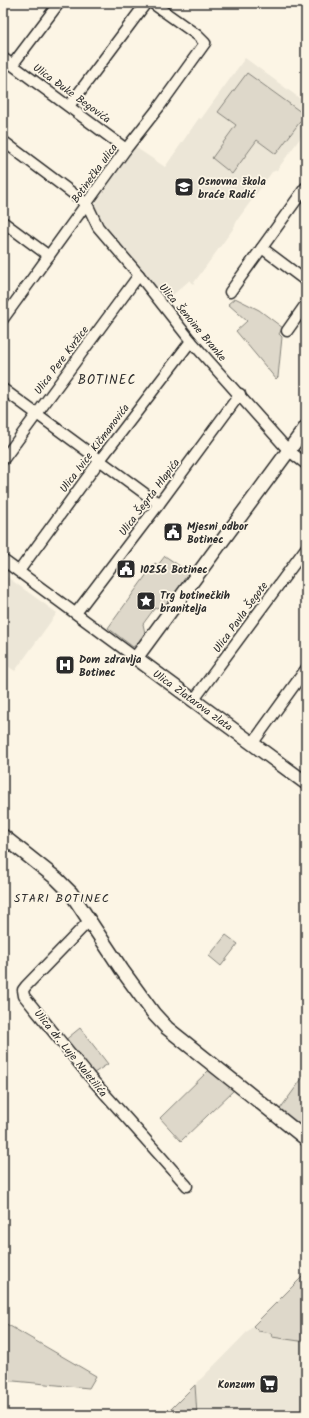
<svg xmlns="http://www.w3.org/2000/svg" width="309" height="1418" font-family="Kalam,sans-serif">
	<rect width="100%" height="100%" fill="#fcf5e5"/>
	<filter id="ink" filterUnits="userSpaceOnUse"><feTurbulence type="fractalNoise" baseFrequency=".025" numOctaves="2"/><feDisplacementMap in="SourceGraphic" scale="8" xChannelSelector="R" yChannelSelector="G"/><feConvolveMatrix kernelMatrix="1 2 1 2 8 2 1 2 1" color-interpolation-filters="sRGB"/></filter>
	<g filter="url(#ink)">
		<g fill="#ece6d7">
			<polygon points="245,58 306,103 306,130 277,170 272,172 238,219 233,229 193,284 190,280 168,299 142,270 95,212 94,206 135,147 165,167 199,118 201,119"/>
			<polygon points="3,574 57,613 15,671 3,663"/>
			<polygon points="253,1326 258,1331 271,1333 306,1342 306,1415 197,1415 195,1385"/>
		</g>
		<g fill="#ded8ca" stroke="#84827a">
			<polygon points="247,73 305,115 276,154 257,140 232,174 212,158 236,125 218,112"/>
			<polygon points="235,298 259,310 283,328 279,334 282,337 278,377 276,379 236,331 247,321 228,304"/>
			<polygon points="165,556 190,573 168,603 154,609 143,624 145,633 137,644 133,647 108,628 155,563 158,565"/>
			<polygon points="226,935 238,944 221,966 209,956"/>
			<polygon points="80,1028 108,1064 91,1075 64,1041"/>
			<polygon points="306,1060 306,1126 304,1129 280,1109 306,1073 305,1067"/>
			<polygon points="209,1070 235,1089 181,1141 160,1118"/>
			<polygon points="306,1273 306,1342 272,1337 271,1333 258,1331 253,1326"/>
			<polygon points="3,1322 96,1376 89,1388 3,1380"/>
			<polygon points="195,1385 197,1415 165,1415"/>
		</g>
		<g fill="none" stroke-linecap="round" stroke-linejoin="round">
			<defs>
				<g id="minor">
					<polyline points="3,58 126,149"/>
					<polyline points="13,64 59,3"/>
					<polyline points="69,106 146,3"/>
					<polyline points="3,141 87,204 98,227 139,275 191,341 288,450 306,464"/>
					<polyline points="3,222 49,256"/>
					<polyline points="262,248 306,281"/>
					<polyline points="230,292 305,188 306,189"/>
					<polyline points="3,319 126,149 159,107 205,43 197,35 152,3"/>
					<polyline points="287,331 306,304"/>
					<polyline points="3,389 159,504"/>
					<polyline points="3,460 139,275"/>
					<polyline points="3,560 136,658"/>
					<polyline points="19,571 100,460 191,341"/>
					<polyline points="76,613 159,504 240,394"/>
					<polyline points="193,701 306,548"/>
					<polyline points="252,744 306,669"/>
					<polyline points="89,921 26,986 23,990 24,996 89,1076 187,1186"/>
				</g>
				<g id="tertiary">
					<polyline points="306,427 136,658 306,783"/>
					<polyline points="3,836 57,879 71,893 122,970 154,1014 167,1028 306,1139"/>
				</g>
			</defs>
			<use href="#minor" stroke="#2b2b2b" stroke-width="13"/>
			<use href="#tertiary" stroke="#2b2b2b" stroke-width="16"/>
			<use href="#minor" stroke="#fcf5e5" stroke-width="10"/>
			<use href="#tertiary" stroke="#fcf5e5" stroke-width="13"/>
		</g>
	</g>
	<defs>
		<symbol id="school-square" viewBox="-11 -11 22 22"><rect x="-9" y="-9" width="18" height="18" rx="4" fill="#2b2b2b" stroke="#fcf5e5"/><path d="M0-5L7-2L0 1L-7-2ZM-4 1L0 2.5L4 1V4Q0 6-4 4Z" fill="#fff"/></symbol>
		<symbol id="civic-square" viewBox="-11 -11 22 22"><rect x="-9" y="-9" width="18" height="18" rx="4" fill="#2b2b2b" stroke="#fcf5e5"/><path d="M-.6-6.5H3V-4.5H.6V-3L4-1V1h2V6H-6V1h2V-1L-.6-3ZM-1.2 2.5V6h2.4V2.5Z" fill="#fff"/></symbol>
		<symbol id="sight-square" viewBox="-11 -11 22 22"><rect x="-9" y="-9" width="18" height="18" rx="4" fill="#2b2b2b" stroke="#fcf5e5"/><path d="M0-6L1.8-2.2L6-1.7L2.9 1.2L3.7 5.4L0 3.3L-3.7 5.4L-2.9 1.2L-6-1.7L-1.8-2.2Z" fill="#fff"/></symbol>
		<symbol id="hospital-square" viewBox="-11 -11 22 22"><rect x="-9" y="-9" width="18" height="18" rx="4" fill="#2b2b2b" stroke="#fcf5e5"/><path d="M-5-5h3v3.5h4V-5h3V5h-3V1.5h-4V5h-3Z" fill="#fff"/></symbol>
		<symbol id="supermarket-square" viewBox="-11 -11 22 22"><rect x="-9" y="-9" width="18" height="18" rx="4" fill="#2b2b2b" stroke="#fcf5e5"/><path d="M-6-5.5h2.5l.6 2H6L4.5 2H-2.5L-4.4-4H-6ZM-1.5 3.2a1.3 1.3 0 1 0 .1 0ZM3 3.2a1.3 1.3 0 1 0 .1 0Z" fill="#fff"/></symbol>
	</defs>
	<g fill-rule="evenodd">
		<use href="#school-square" x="173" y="176" width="22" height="22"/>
		<use href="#civic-square" x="162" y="521" width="22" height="22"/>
		<use href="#civic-square" x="115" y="558" width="22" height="22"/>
		<use href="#sight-square" x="135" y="590" width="22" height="22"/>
		<use href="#hospital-square" x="54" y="654" width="22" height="22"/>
		<use href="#supermarket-square" x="258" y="1373" width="22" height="22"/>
	</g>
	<g text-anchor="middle" stroke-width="3.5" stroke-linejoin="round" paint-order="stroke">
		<g font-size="11" fill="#2b2b2b" stroke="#fcf5e5">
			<text transform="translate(72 93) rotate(36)" y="4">Ulica Đuke Begovića</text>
			<text transform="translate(94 173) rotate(-54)" y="4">Botinečka ulica</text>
			<text transform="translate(193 322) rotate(50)" y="4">Ulica Šenoine Branke</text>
			<text transform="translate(61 360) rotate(-53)" y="4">Ulica Pere Kvržice</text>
			<text transform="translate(94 448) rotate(-53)" y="4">Ulica Ivice Kičmanovića</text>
			<text transform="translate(149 497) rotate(-53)" y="4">Ulica Šegrta Hlapića</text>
			<text transform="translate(240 617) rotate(-54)" y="4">Ulica Pavla Šegote</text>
			<text transform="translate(193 700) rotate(36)" y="4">Ulica Zlatarova zlata</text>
			<text transform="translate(71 1053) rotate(51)" y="4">Ulica dr. Luje Naletilića</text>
		</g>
		<g font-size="11" font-weight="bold" fill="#2b2b2b" stroke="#fcf5e5" text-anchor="start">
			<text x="198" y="185">Osnovna škola<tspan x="198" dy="13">braće Radić</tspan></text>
			<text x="187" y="530">Mjesni odbor<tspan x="187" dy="13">Botinec</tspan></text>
			<text x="140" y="573">10256 Botinec</text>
			<text x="160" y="599">Trg botinečkih<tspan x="160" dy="13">branitelja</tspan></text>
			<text x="79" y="663">Dom zdravlja<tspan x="79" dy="13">Botinec</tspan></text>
			<text x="255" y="1388" text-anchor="end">Konzum</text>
		</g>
		<g font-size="12" letter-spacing="1" fill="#2b2b2b" stroke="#fcf5e5">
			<text x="62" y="902">STARI BOTINEC</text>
		</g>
		<g font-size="13" letter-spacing="1" fill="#2b2b2b" stroke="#fcf5e5">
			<text x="107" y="384">BOTINEC</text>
		</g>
	</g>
	<rect width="309" height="1418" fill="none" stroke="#fcf5e5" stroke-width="16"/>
	<rect x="8" y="8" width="293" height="1402" fill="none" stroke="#2b2b2b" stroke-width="1.5" filter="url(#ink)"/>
</svg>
